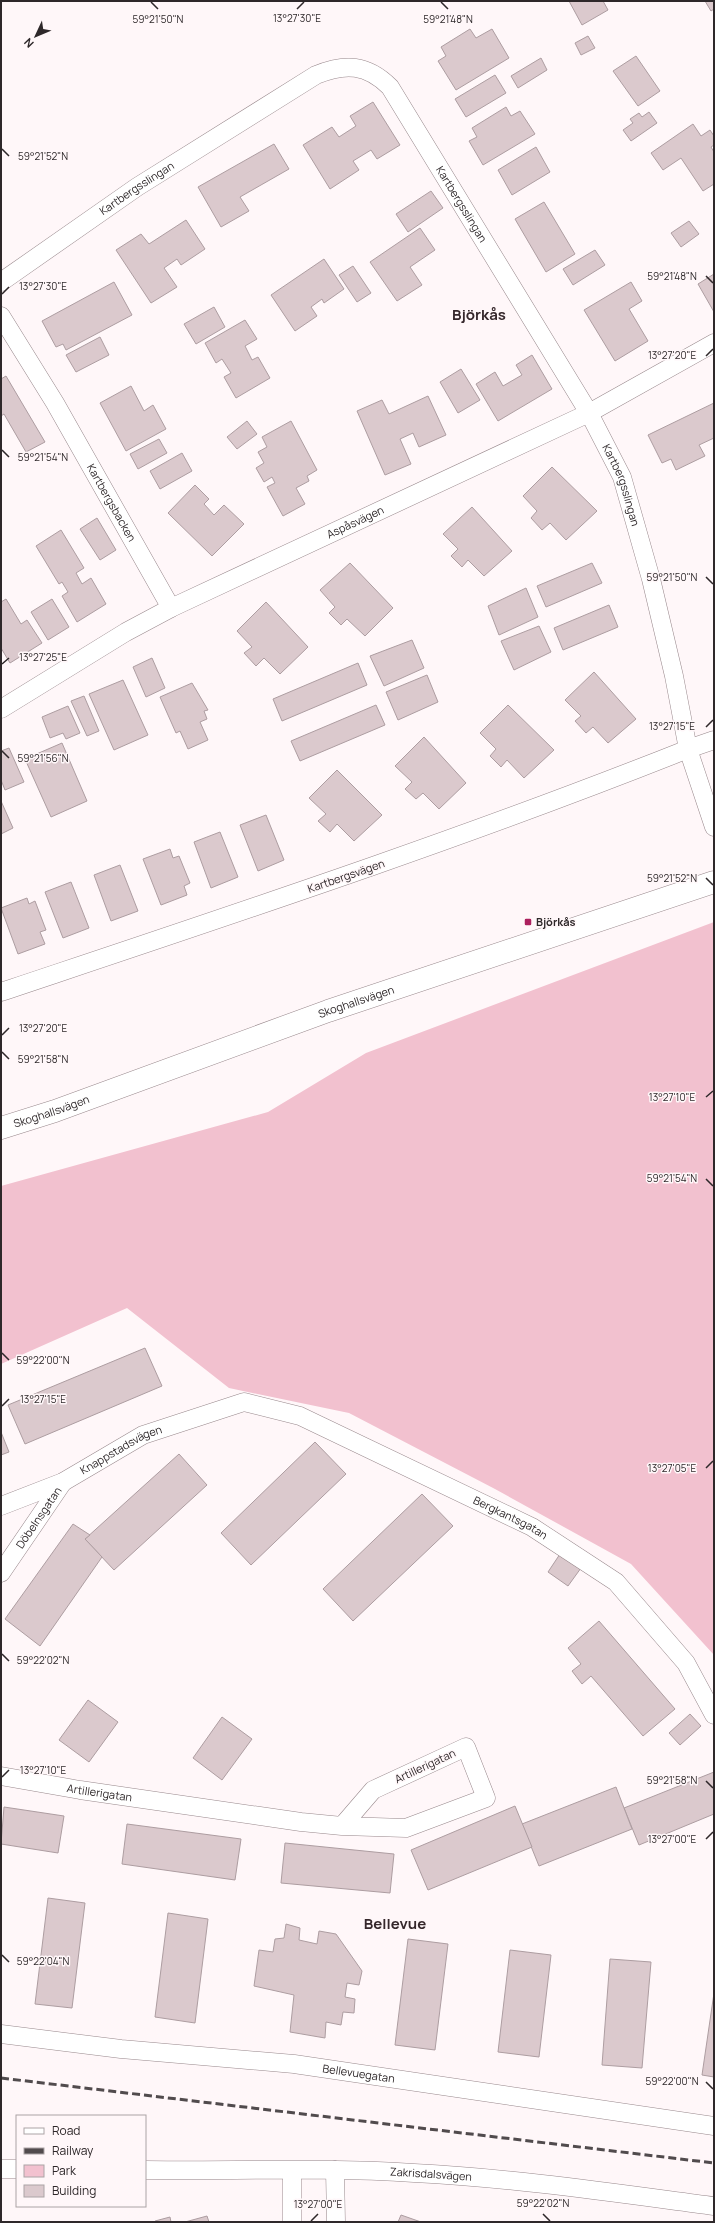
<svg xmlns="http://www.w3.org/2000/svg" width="715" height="2223" font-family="Manrope,sans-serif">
	<rect width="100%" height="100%" fill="#fff7f9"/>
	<polygon fill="#f2c1cf" points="714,922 714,1655 631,1564 495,1489 349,1413 229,1388 127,1308 1,1364 1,1186 268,1112 366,1053"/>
	<g fill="#dbc9cd" stroke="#ad9da1">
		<polygon points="569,1 603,1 608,10 582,25"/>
		<polygon points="705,1 714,1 714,9 711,11"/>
		<polygon points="470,29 476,38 492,29 509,58 456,90 438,61 446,56 441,47"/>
		<polygon points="588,36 595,48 581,55 575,43"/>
		<polygon points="636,56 660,91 638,106 613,71"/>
		<polygon points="541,58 547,70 518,88 511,76"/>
		<polygon points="495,75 506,93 466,117 455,99"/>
		<polygon points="373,102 400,145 377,159 371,150 353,161 359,170 330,189 303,145 332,127 339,137 356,126 350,116"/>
		<polygon points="506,107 511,116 520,111 535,134 483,165 469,141 477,137 472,128"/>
		<polygon points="649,112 657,123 631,141 623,130 633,123 630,119 639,113 642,117"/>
		<polygon points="693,124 701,136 710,130 714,136 714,145 711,147 714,152 714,184 703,191 681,158 663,170 651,153"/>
		<polygon points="274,144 289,169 240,197 249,211 221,227 198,187"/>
		<polygon points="536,147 550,172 512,195 498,170"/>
		<polygon points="431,191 443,208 408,232 396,214"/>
		<polygon points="544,202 575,254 546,272 515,219"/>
		<polygon points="186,220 205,249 181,265 177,259 164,268 177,287 151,303 116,250 141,234 149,244"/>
		<polygon points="689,221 699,234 681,247 671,233"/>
		<polygon points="420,228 435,250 410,267 422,285 397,301 370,262"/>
		<polygon points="595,250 605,265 573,285 563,269"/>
		<polygon points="324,259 344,289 324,303 322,299 311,307 317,316 295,331 271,295"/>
		<polygon points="353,266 371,293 357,302 339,275"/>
		<polygon points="714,274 714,312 698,284"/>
		<polygon points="114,282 132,315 66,350 63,344 56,347 42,321"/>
		<polygon points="631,282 642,301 629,309 648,341 615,361 584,310"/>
		<polygon points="214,307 225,327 196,344 184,324"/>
		<polygon points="245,320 257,339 245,346 252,360 258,357 270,378 236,398 224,377 231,373 222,359 216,363 205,343"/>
		<polygon points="100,337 109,355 76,372 66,355"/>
		<polygon points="532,355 552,389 498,421 476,384 495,372 503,386 522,375 516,365"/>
		<polygon points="461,369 480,400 458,413 440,382"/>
		<polygon points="6,376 45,442 26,452 4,414 1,416 1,379"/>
		<polygon points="131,386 144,411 153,405 166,429 126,451 100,403"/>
		<polygon points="428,396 446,435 419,447 413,433 400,439 411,464 385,475 357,411 382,400 389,414"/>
		<polygon points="714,403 714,438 699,445 705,456 676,470 671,459 662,463 648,435"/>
		<polygon points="247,421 257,434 237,449 227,437"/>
		<polygon points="291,421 317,470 307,476 309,481 296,488 305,504 283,516 267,487 275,483 272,477 264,482 256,468 264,463 258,452 267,447 262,437"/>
		<polygon points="159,439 167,453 138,469 130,454"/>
		<polygon points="182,453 192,471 160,489 150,471"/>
		<polygon points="552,467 597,511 566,540 550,523 542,530 531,518 537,511 523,496"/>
		<polygon points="195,485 209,499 204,504 214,515 224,505 244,524 212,556 168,513"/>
		<polygon points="472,507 512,551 484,576 468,560 462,567 451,556 458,549 443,534"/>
		<polygon points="97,518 116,550 100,560 80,529"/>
		<polygon points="61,530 84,568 76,573 82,584 91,578 106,604 77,622 62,596 68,592 62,582 59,584 36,546"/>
		<polygon points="350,563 393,608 365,636 347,619 341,625 329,613 335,607 320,590"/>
		<polygon points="592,563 602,583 546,607 537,586"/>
		<polygon points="526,588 538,617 499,635 488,606"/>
		<polygon points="6,599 21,624 27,620 42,643 10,663 1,648 1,602"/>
		<polygon points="52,599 69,627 48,640 31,612"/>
		<polygon points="266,602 308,647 280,674 264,658 256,666 244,653 252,647 237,631"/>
		<polygon points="609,605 618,627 563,650 554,628"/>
		<polygon points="539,626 551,652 514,670 501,641"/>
		<polygon points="412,640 424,668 384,686 370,656"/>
		<polygon points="152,658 165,688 146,697 133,667"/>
		<polygon points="358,663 367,685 282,721 273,699"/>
		<polygon points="594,672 636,719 608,743 593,727 586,733 575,721 581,716 565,700"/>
		<polygon points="427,675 438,702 398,720 386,692"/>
		<polygon points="123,680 148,735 114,750 89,694"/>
		<polygon points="192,683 208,710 204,711 207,719 200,722 208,740 188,749 180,731 176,733 160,697"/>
		<polygon points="84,696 99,731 87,736 71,701"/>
		<polygon points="376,705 385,725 300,761 291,741"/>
		<polygon points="508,705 554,750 524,778 507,760 501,767 490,756 496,749 480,733"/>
		<polygon points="68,706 80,733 66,739 63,733 50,738 42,717"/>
		<polygon points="424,737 466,783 439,809 423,793 416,799 405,789 412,782 395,766"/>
		<polygon points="62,743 87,801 51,817 25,759"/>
		<polygon points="9,748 24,782 5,790 1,780 1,751"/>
		<polygon points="337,770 382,815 354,841 337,824 330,832 318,821 326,814 309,798"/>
		<polygon points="1,801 13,828 1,834"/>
		<polygon points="266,815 284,860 258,871 240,825"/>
		<polygon points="220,832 238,877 211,888 194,842"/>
		<polygon points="170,849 173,858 179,856 190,883 184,886 187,895 161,905 143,859"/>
		<polygon points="120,865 138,911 111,921 94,875"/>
		<polygon points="71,882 89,928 63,938 45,892"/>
		<polygon points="27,898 29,904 35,901 46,930 40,932 45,944 18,954 1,908"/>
		<polygon points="145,1348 162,1386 25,1444 8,1405"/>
		<polygon points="1,1432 9,1452 1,1455"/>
		<polygon points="315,1442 346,1474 251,1565 221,1533"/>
		<polygon points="179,1454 207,1485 114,1570 85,1539"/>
		<polygon points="422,1494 453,1526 353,1621 323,1589"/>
		<polygon points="73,1524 90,1535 85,1539 102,1557 40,1646 5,1619"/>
		<polygon points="560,1554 581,1568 568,1586 548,1572"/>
		<polygon points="599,1621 675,1709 643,1736 591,1676 582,1684 572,1671 581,1664 568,1648"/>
		<polygon points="88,1700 118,1722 89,1762 59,1740"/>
		<polygon points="690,1714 701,1726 680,1745 669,1733"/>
		<polygon points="222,1717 252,1739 222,1780 193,1758"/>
		<polygon points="714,1772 714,1814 639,1845 624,1808"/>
		<polygon points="616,1787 632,1829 539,1866 522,1824"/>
		<polygon points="515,1806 532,1847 428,1890 411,1850"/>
		<polygon points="4,1807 64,1816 58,1853 1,1844"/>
		<polygon points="127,1824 241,1839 235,1880 122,1864"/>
		<polygon points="285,1843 394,1854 390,1893 281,1883"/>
		<polygon points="48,1898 85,1903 72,2008 35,2004"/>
		<polygon points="168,1913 208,1919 195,2023 155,2017"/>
		<polygon points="286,1924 300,1928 299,1940 317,1944 319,1931 336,1934 362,1971 359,1985 347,1983 345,1997 355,1999 354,2013 343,2012 341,2025 326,2022 325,2038 290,2032 294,1995 254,1986 259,1950 273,1952 275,1939 284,1938"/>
		<polygon points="408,1939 448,1944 435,2050 395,2045"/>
		<polygon points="510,1950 551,1955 539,2057 498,2052"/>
		<polygon points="610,1959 651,1962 642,2068 602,2065"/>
		<polygon points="714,1993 714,2077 702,2075"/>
		<polygon points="401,2215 421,2222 398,2222"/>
		<polygon points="207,2216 209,2222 185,2222"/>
		<polygon points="170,2217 171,2222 155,2222 155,2221"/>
	</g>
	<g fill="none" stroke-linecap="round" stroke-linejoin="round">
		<defs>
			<g id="minor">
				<path id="s1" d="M1,282L137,187L316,75C345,63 367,64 390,87L589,413L622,477L651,579L674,676L688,749C462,839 231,915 1,992"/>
				<path id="s2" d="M1,316L55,403L171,608"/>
				<path id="s3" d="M1,709L126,632L171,608L589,413L714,343"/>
				<polyline points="714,740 688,749 714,827"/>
				<path id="s4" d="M1,1506L63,1482L143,1435L244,1402L300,1416L532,1527L616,1582L686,1663L714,1715"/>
				<path id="s5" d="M1,1573L63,1482"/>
				<path id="s6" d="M1,1776L80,1790L301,1822L342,1826L406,1828L486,1798L466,1747L373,1790L342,1826"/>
				<path id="s7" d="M1,2034L121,2049L294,2064L714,2126"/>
				<polyline points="1,2169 17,2169"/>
				<path id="s8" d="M145,2170C234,2171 325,2167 414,2173C514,2178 615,2193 714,2206"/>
				<polyline points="335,2170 336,2222"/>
				<polyline points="292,2171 292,2222"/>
			</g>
			<g id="secondary">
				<path id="s9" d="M1,1128L55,1111L328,1011L714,882"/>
			</g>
		</defs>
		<use href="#minor" stroke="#98888c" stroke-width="19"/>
		<use href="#secondary" stroke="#98888c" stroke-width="23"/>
		<use href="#minor" stroke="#fff" stroke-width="18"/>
		<use href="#secondary" stroke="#fff" stroke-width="22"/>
		<polyline stroke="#514b4d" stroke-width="3" stroke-dasharray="8 4" stroke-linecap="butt" points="1,2078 714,2163"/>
	</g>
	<path fill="none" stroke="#2e282a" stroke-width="1.5" d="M151,2L158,9M441,2L448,9M297,9L304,2M2,149L9,156M706,276L713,283M2,294L9,287M706,356L713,349M2,450L9,457M706,577L713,584M2,664L9,658M706,727L713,720M2,751L9,758M706,878L713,885M2,1035L9,1028M2,1052L9,1059M706,1097L713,1091M706,1179L713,1186M2,1353L9,1360M2,1406L9,1399M706,1468L713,1461M2,1654L9,1661M2,1777L9,1770M706,1781L713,1788M706,1839L713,1832M2,1955L9,1962M706,2082L713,2089M543,2214L550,2221M311,2221L318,2214"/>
	<rect fill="#ac205e" stroke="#fff7f9" stroke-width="1.5" x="524" y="918" width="8" height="8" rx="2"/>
	<g text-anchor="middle" stroke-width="3" stroke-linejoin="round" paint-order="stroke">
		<g font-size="11" fill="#2e282a" stroke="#fff7f9">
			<text dy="4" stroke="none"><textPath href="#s1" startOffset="165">Kartbergsslingan</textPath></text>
			<text dy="4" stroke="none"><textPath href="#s1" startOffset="595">Kartbergsslingan</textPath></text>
			<text dy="4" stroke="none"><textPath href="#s1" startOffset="919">Kartbergsslingan</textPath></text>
			<text dy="4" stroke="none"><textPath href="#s2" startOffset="217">Kartbergsbacken</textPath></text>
			<text dy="4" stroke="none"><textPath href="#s3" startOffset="401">Aspåsvägen</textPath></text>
			<text transform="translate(346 876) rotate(-19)" y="4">Kartbergsvägen</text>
			<text dy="4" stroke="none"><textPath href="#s9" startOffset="377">Skoghallsvägen</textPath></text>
			<text dy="4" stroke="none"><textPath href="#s9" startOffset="53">Skoghallsvägen</textPath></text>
			<text dy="4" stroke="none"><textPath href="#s4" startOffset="133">Knappstadsvägen</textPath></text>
			<text dy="4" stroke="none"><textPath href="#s5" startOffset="67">Döbelnsgatan</textPath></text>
			<text dy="4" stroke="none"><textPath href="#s4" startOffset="557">Bergkantsgatan</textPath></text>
			<text transform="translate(425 1766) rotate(-25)" y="4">Artillerigatan</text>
			<text dy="4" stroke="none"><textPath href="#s6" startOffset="100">Artillerigatan</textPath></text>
			<text dy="4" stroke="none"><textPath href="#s7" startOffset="360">Bellevuegatan</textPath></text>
			<text dy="4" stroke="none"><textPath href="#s8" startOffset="286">Zakrisdalsvägen</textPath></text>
		</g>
		<g font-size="11" font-weight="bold" fill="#2e282a" stroke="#fff7f9" text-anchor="start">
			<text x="536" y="926">Björkås</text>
		</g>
		<g font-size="15" font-weight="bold" fill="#35272b" stroke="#fff7f9">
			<text x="479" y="320">Björkås</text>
			<text x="395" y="1929">Bellevue</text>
		</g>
	</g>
	<g font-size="10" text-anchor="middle" fill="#2e282a" stroke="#fff7f9" stroke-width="3" stroke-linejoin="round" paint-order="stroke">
		<text x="297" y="22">13°27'30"E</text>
		<text x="158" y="23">59°21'50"N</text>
		<text x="448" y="23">59°21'48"N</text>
		<text x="43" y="160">59°21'52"N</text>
		<text x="672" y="280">59°21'48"N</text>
		<text x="43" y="290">13°27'30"E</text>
		<text x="672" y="359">13°27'20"E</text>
		<text x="43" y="461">59°21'54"N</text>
		<text x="672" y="581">59°21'50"N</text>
		<text x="43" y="661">13°27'25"E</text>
		<text x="672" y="730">13°27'15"E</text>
		<text x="43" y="762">59°21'56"N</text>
		<text x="672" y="882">59°21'52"N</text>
		<text x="43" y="1032">13°27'20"E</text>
		<text x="43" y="1063">59°21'58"N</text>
		<text x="672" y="1101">13°27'10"E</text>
		<text x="672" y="1182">59°21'54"N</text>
		<text x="43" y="1364">59°22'00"N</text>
		<text x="43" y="1403">13°27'15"E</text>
		<text x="672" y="1472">13°27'05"E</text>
		<text x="43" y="1664">59°22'02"N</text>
		<text x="43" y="1774">13°27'10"E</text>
		<text x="672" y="1784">59°21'58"N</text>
		<text x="672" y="1843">13°27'00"E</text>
		<text x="43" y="1965">59°22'04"N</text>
		<text x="672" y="2085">59°22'00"N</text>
		<text x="543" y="2207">59°22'02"N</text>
		<text x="318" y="2208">13°27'00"E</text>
	</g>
	<rect width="715" height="2223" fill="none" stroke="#2e282a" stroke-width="4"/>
	<rect x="16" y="2115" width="130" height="92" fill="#fff7f9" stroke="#aba4a6"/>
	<rect x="24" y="2128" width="20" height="6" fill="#ffffff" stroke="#aba4a6"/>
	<text x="52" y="2135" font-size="12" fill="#2e282a">Road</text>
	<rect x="24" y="2148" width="20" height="6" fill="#514b4d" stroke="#aba4a6"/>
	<text x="52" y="2155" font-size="12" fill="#2e282a">Railway</text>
	<rect x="24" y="2165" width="20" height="12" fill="#f2c1cf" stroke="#aba4a6"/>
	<text x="52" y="2175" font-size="12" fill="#2e282a">Park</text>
	<rect x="24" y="2185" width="20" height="12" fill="#dbc9cd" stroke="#aba4a6"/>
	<text x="52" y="2195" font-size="12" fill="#2e282a">Building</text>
	<g transform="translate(36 36) rotate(226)" stroke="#fff7f9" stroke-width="3" paint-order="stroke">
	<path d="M0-3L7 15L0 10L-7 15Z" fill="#2e282a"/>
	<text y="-6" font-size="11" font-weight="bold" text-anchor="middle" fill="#2e282a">N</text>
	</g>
</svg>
